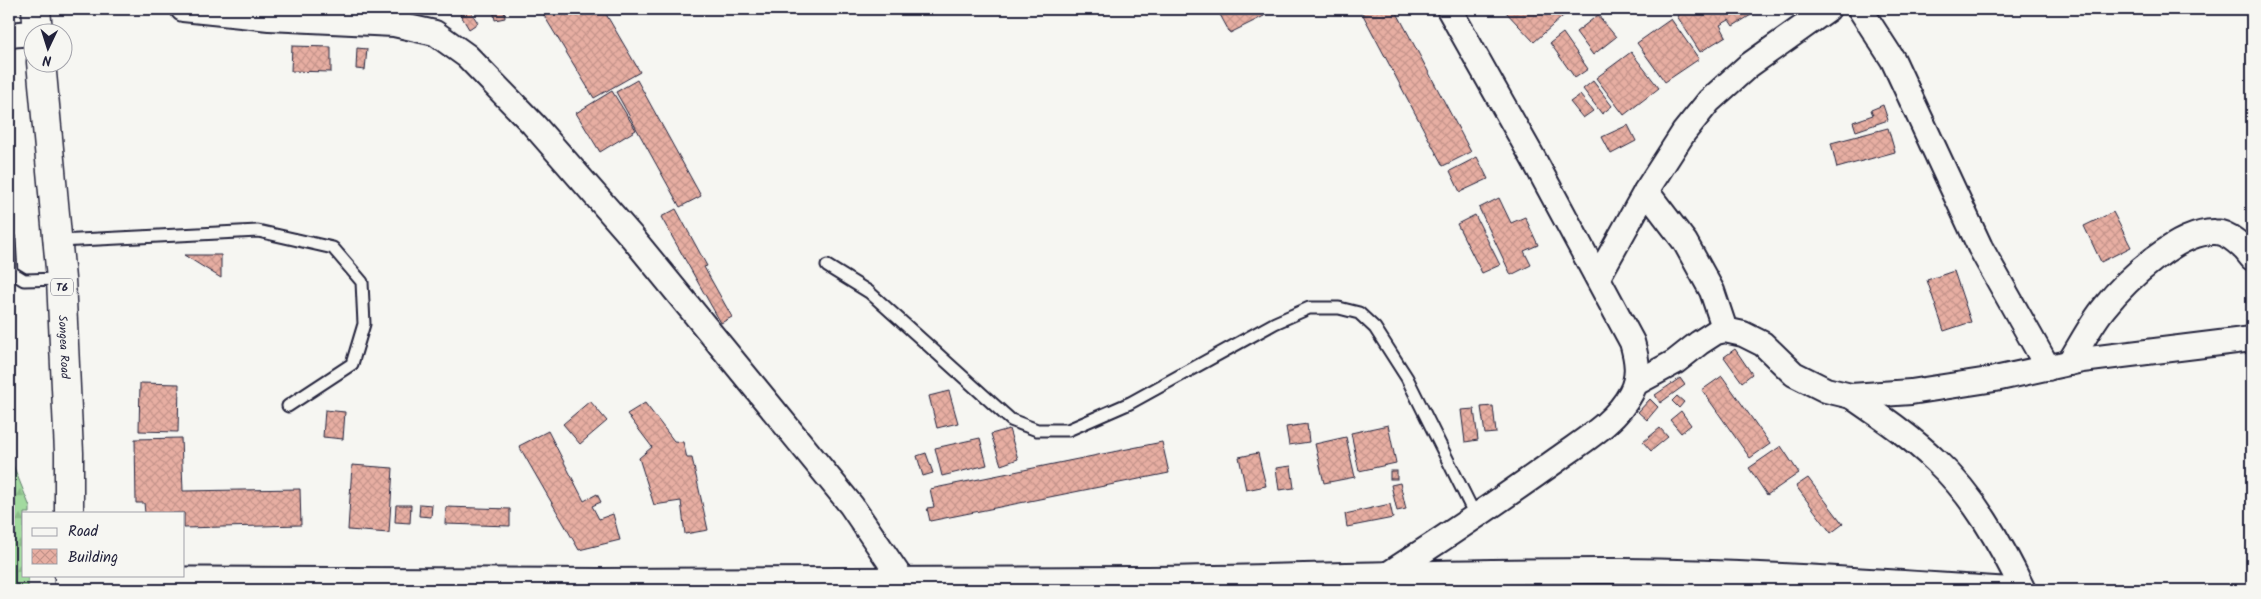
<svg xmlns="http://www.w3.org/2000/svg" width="2261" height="599" font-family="Kalam,sans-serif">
	<defs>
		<pattern id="forest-firs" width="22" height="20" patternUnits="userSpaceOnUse" patternTransform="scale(1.25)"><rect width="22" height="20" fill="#a2da9f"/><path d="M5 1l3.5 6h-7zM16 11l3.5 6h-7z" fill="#8bbb8a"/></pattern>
		<pattern id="building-cross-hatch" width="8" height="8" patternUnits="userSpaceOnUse" patternTransform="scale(1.25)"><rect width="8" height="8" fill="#e7aea2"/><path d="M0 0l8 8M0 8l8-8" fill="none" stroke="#c6958c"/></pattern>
	</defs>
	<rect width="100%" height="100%" fill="#f6f6f2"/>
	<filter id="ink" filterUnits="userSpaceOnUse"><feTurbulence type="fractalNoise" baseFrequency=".02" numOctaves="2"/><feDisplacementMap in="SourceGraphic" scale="10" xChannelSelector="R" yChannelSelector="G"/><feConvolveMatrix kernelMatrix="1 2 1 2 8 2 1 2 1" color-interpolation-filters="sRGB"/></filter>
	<g filter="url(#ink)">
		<polygon fill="url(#forest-firs)" stroke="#627e6d" points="9,455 30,507 30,513 24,513 24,575 28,575 28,590 9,590"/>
		<g fill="url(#building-cross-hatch)" stroke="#22223b">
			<polygon points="469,9 478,23 469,29 460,14"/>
			<polygon points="493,9 504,9 505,18 495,20"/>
			<polygon points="540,9 603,9 640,72 594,98"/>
			<polygon points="1217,9 1260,9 1264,16 1230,33"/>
			<polygon points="1371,9 1395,9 1471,152 1443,166 1362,13"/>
			<polygon points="1505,9 1571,9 1534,42 1504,10"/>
			<polygon points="1689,9 1761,9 1733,26 1729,20 1720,25 1726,36 1700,52 1677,16"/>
			<polygon points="1598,15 1616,37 1593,55 1576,32"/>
			<polygon points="1671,19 1699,59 1665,82 1637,43"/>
			<polygon points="1563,33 1588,69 1575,78 1550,43"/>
			<polygon points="292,46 331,47 331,72 291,71"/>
			<polygon points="357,48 367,49 365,70 356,69"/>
			<polygon points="1631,52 1659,88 1624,115 1596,78"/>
			<polygon points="637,80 701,196 680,207 616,92"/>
			<polygon points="1593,81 1612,106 1602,114 1583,89"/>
			<polygon points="612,91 636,130 600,152 576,113"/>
			<polygon points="1580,95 1593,111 1583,118 1570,102"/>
			<polygon points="1883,105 1888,120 1856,131 1853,122 1873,115 1871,110"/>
			<polygon points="1628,125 1636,141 1611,154 1602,137"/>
			<polygon points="1888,128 1895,152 1837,168 1831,143"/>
			<polygon points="1477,157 1488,179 1460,192 1450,171"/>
			<polygon points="1499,198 1511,223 1525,217 1538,245 1524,251 1531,265 1511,275 1479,208"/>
			<polygon points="676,209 707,266 704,267 732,317 721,323 661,217"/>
			<polygon points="2113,212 2131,247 2101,262 2084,226"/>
			<polygon points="1475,215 1500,265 1482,273 1457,224"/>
			<polygon points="184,255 221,255 221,278"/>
			<polygon points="1954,271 1971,322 1944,331 1927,280"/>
			<polygon points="1735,349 1752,374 1742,382 1724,357"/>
			<polygon points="1722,376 1770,444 1750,458 1702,390"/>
			<polygon points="1680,378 1685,385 1660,403 1655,395"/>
			<polygon points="140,383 179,384 178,432 139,431"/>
			<polygon points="949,391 958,423 937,428 929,396"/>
			<polygon points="1677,396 1684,402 1679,408 1672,401"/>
			<polygon points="1650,399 1658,407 1647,420 1638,412"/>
			<polygon points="590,401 607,421 580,444 563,424"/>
			<polygon points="645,403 674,441 683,442 687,458 692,458 708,530 685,534 681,501 654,505 639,458 652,447 627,414"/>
			<polygon points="1493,406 1496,433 1485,434 1481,407"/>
			<polygon points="1474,409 1478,440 1465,442 1461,410"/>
			<polygon points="325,410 345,412 343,439 323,437"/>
			<polygon points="1681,411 1691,425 1681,433 1670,420"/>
			<polygon points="1307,424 1309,442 1289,445 1286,427"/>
			<polygon points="1388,425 1396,463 1359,471 1351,433"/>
			<polygon points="1660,428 1668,437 1651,451 1643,442"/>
			<polygon points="1009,429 1018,459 1001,465 991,434"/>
			<polygon points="548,431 584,501 597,494 601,502 592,506 599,519 613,514 620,540 579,550 519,446"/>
			<polygon points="1346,437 1355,477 1324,483 1315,444"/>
			<polygon points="181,438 183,491 300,489 301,525 184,528 184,513 145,513 144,503 136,503 135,439"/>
			<polygon points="980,438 987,465 942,476 935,448"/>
			<polygon points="1162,442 1169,473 930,521 927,508 934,507 930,489"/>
			<polygon points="1781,446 1799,473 1767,495 1749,468"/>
			<polygon points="926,453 933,473 923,476 917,456"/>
			<polygon points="1258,453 1266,486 1246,490 1239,457"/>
			<polygon points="352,465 393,468 389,533 348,530"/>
			<polygon points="1291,466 1294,488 1279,490 1276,468"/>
			<rect x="1390" y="471" width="7" height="8"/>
			<polygon points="1808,478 1843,524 1831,533 1796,486"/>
			<polygon points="1400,483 1406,509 1397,511 1391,485"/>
			<polygon points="420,504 432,505 431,517 419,516"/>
			<polygon points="1390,504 1393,518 1347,527 1345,514"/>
			<polygon points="396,505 411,505 410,523 395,522"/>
			<polygon points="446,507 510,509 510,526 445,524"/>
		</g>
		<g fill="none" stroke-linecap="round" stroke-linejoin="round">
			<defs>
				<g id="lane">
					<polyline points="9,239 11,272 24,280 61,279"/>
					<polyline points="59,241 258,231 333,248 362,282 364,324 352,364 288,406"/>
					<polyline points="827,266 869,292 1011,420 1037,430 1068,430 1130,403 1275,323 1309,308 1339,308 1359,313 1375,328 1407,378 1476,517"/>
					<polyline points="1464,572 1464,590"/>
				</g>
				<g id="street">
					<polyline points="183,9 269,18 394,24 435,33 467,56 533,124 632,237 851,505 902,580"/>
					<polyline points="1860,9 1893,60 1980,247 2048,368"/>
					<polyline points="9,35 32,33"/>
					<polyline points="1646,191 1685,242 1712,291 1725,330"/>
					<polyline points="1598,277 1646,191 1684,132 1709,101 1748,66 1828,9"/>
					<path d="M2069,363C2081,344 2091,324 2104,308C2126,280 2178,231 2215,232C2228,232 2245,248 2252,258"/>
					<polyline points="1636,383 1675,362 1699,343 1716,332 1725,330 1743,334 1763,344 1794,374 1826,390 1851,396 1911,392 1995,379 2082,360 2252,339"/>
					<path d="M1851,396C1880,416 1910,436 1936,461C1974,496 2001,544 2023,590"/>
					<path d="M1388,574C1446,537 1502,499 1558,459C1584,440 1616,422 1631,393C1640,376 1637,359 1632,342L1533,158L1449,9"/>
					<path d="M69,579C424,582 778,581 1133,579C1296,578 1459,570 1622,571C1752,572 1882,582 2012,590"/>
				</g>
				<g id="highway">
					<polyline points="36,9 38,32"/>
					<path id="s1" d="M41,62L61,279L69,453V513"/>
					<polyline points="69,575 69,590"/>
				</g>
			</defs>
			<use href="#lane" stroke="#22223b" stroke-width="15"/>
			<use href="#street" stroke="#22223b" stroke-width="28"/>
			<use href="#highway" stroke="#22223b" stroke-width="31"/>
			<use href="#lane" stroke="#f6f6f2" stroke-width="11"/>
			<use href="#street" stroke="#f6f6f2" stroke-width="24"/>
			<use href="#highway" stroke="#f6f6f2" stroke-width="28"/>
		</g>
	</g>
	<g text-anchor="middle" stroke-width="4.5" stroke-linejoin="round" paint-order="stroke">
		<rect fill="#f6f6f2" stroke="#626272" stroke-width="1" x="51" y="278.5" width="22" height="17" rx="4"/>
		<g font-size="11" font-weight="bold" fill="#22223b">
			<text x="62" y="291">T6</text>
		</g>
		<g font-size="12" fill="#22223b" stroke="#f6f6f2">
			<text dy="4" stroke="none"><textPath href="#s1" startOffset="286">Songea Road</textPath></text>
		</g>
	</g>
	<rect width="2261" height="599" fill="none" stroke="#f6f6f2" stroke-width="30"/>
	<rect x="15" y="15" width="2231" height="569" fill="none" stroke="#22223b" stroke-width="2" filter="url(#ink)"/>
	<rect x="22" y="512" width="162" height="65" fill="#f6f6f2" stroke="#a1a1a9"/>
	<rect x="32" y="528" width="25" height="8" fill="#f6f6f2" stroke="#a1a1a9"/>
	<text x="68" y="536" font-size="15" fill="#22223b">Road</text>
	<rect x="32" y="549" width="25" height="15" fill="url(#building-cross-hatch)" stroke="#a1a1a9"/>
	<text x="68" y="562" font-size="15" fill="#22223b">Building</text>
	<g transform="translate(48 48) rotate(184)"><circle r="24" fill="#f6f6f2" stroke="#a1a1a9"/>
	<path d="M0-4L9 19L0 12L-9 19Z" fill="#22223b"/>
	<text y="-8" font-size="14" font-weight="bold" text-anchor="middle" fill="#22223b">N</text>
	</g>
</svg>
